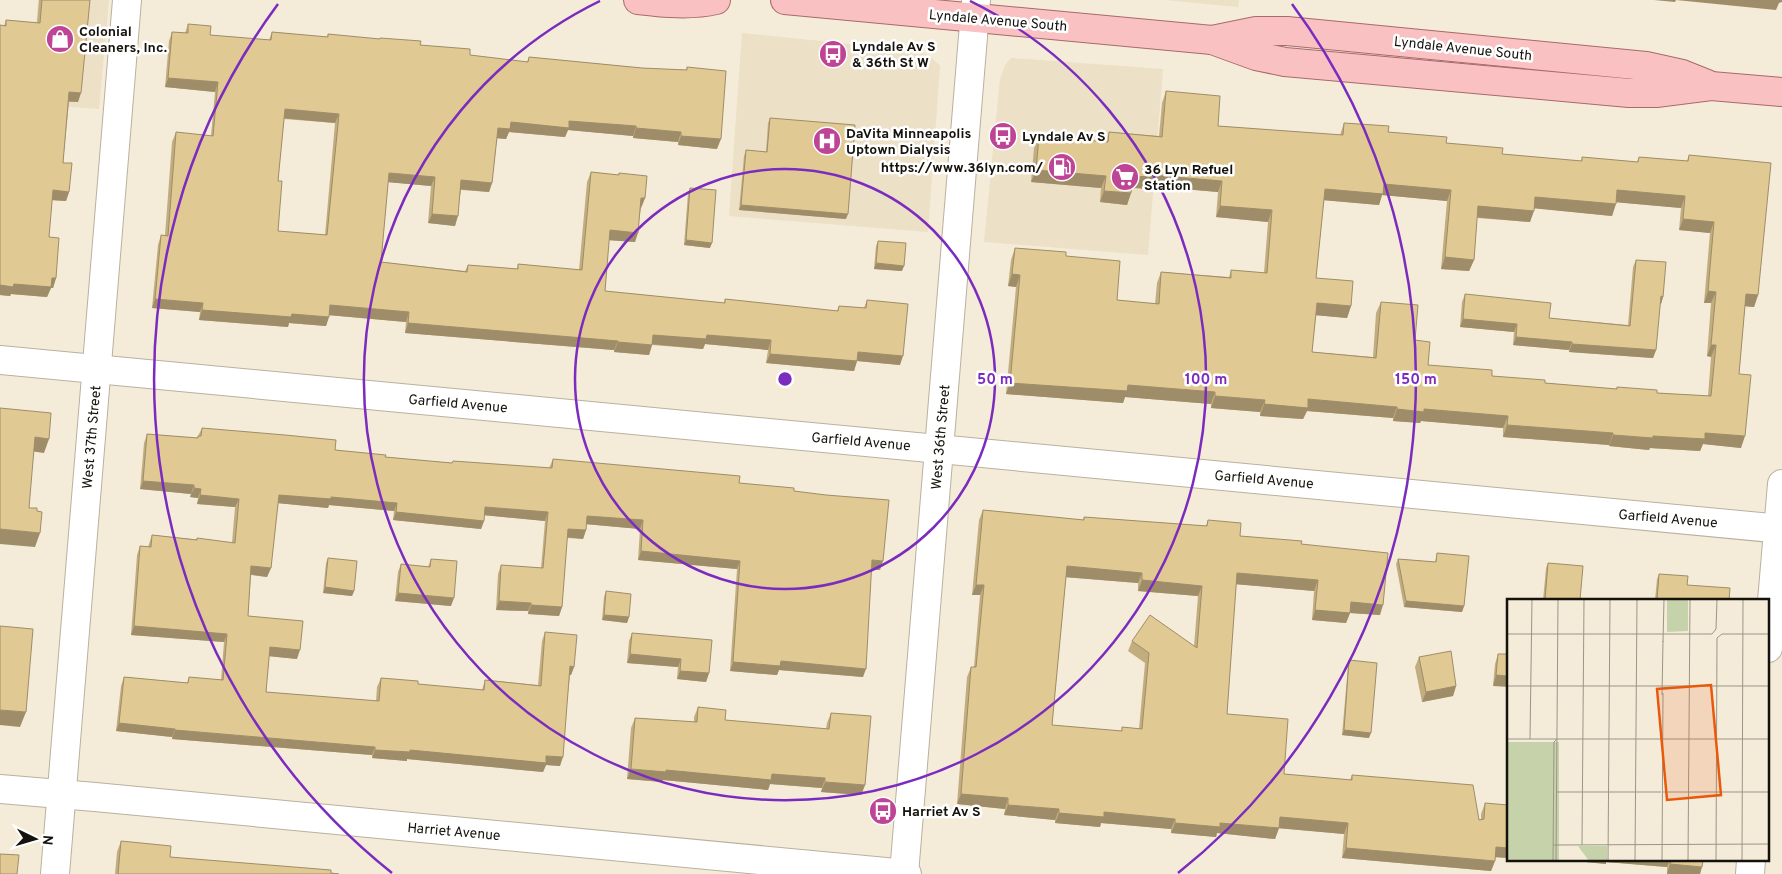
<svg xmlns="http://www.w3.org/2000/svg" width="1782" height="874" font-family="Overpass,sans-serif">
	<rect width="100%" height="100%" fill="#f4ecd9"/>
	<g fill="#ece0c6">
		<polygon points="38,0 109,0 99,109 30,104"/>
		<polygon points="1164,0 1239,0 1238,7"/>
		<polygon points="742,33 918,51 930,56 940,66 928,232 729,216"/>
		<polygon points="1011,58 1163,69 1148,255 984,242 1000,79 1005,65"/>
	</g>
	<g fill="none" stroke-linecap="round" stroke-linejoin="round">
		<defs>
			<g id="minor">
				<polyline points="0,360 1782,529"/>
				<polyline points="1768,648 1782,484"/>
				<polyline points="0,789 95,797 907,874"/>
				<polyline points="55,874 127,0"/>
				<polyline points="904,874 976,0"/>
				<polyline points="1750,874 1751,860"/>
			</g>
			<g id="major">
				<path d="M638,0C664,3 690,6 716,0"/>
				<polyline points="785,0 1212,40 1256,56 1285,62 1629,93 1656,93 1711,86 1782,92"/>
				<polyline points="1212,40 1256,31 1287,31 1646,66 1682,74 1707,84"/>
			</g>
		</defs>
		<use href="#minor" stroke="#b9b19f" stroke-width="30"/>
		<use href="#major" stroke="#a86969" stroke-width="30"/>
		<use href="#minor" stroke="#fff" stroke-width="28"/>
		<use href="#major" stroke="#fac1c3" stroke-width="28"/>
	</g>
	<g fill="#c2ad7f" fill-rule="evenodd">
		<polygon points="39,0 90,0 78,102 69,102 63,163 69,192 66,201 52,200 49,237 56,278 53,288 51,288 47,297 11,294 10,296 0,295 0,25 4,26 6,20 37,23"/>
		<path d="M188,24L210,35L269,40L272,32L327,37L328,34L420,45L470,55L527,62L529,57L642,68L686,70L687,67L717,149L678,145V142L633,138V136L568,130L565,137L509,132L506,139L497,138L492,183L489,192L461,190L455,226L428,223L431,186L388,182L381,262L465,271L468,265L517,269L518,264L579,270L587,182L591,172L618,175L619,173L645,198L641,208L635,242L609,240L605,291L724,303L725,299L837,311L839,306L864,308L867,300L900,365L857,361L854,371L766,363L768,350L705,344L703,349L652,345L649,355L614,352V350L405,333L406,322L329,315L326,326L289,323L288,327L199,320L200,312L152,308L158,245L161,235H165L172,142L176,132L211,136L215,92L165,87L169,41L172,32L185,33ZM284,119L335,123L325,235L278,231V181Z"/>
		<path d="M1166,91L1218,126L1340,135L1344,123L1388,132L1502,154L1581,161L1582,157L1637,162L1639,157L1687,161L1689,155L1758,295L1754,307L1745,306L1739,374L1741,448L1703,444L1700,451L1650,448L1649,450L1609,446V445L1503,437V428L1421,421L1420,423L1393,421V418L1307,411L1303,419L1260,416V412L1211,408V404L1125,397L1123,403L1006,394L1016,287L1008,286L1011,260L1015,248L1066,256L1117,300L1155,304L1157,283L1161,272L1229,277L1231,270L1264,273L1268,222L1216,217L1218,192L1149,186L1148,189L1131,188V193L1127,205L1100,202L1101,188L1031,182L1034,148L1039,136L1106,142L1109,132L1159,136L1162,103ZM1382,195L1447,201L1441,269L1469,271L1474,260L1477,218L1530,222L1534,208L1612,216L1616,202L1681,208L1679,230L1710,233L1704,303H1711L1707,356L1711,357L1708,396L1657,393L1617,387L1616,389L1545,383L1492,376L1428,365L1415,340L1381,302L1376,313L1373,357L1312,352L1316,315L1347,318L1351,306L1316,278L1324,200L1379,205Z"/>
		<polygon points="770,118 846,219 739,210 744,156 746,150 766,152 768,123"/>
		<polygon points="690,188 710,248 684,245 688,193"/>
		<polygon points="878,241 902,271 874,269 876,246"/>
		<polygon points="1636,260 1663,297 1661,304 1660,304 1656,350 1653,358 1569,352 1569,350 1513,345 1514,332 1460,327 1462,302 1465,294 1549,318 1628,325 1633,267"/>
		<polygon points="202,428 335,450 385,457 452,463 453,461 549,468 553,459 739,483 794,491 880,570 871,569 863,677 779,670 777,675 730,671 737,569 638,560 640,529 586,524 586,530 583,539 567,538 562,607 559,616 528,614 528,611 496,610 498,574 501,565 541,568 545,521 484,515 484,521 481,529 393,520 394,511 329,505 328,508 278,503 271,568 267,577 251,575 248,616 297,659 269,656 266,692 376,701 377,687 381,678 418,684 482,690 485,680 538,685 542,641 545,632 574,667 571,675 570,675 560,766 546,765 543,772 407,759 407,761 372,758 372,755 172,739 172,737 116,731 121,686 124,677 187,683 189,677 221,680 224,642 131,635 137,555 140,546 148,547 152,535 232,543 235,507 197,504 198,498 190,497 191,494 140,489 144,443 147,434 197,438"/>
		<path d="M983,510L1083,520L1084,517L1206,526L1208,520L1240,536L1301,544L1380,615L1350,613L1346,623L1312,620L1314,591L1236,584L1227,714L1284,774L1350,780L1352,775L1479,820L1481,819V814L1485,803L1508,858L1495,857V861L1491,871L1342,858L1344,834L1279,828L1275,839L1217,833L1216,837L1171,833V829L1101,823L1100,827L1055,823V820L1004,815L1005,809L957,804L967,677L971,667H974L980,595H972L979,520ZM1066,577L1138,583V591L1198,596L1194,646L1132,641L1128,651L1145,663L1139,729L1122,727L1121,731L1052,725Z"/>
		<polygon points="1437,553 1464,606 1462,612 1404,607 1396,564 1398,559 1435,562"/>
		<polygon points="328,558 354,591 352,596 323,593 326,563"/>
		<polygon points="431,559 451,606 395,601 398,572 401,564 428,567"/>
		<polygon points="1548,563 1580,600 1543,600 1546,568"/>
		<polygon points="1659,574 1687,585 1729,600 1655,600 1657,579"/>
		<polygon points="606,591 629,617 627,623 602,620 604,597"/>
		<polygon points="632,633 709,673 706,682 677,679 678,667 627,663 629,641"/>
		<polygon points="1498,654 1508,654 1493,686 1495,664"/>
		<polygon points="1419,657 1456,686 1453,696 1422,702 1415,667"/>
		<polygon points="1349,660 1369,738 1342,735 1348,666"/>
		<polygon points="698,707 725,720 826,729 827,723 831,713 865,785 861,795 821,792 822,788 770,784 768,790 663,780 662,782 627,779 631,728 635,718 694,722 694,717"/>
		<polygon points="121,841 170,857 339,874 115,874 117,852"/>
		<polygon points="1565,860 1703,860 1700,874 1667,874 1667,867 1606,862 1606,864"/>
	</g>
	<g fill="#9e8d68">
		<polygon points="1654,0 1782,0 1782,2 1779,3 1776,10 1676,0 1675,2"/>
		<polygon points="168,78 218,82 215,92 165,87"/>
		<polygon points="69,92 81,93 78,102 66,101"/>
		<polygon points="285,109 339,114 335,123 281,118"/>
		<polygon points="569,121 636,126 633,136 568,130 565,137 509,132 506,139 494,138 498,128 511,122"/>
		<polygon points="636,128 681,132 678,142 633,138"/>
		<polygon points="681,136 721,139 717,149 678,145"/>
		<polygon points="1036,170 1106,176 1101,188 1031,182"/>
		<polygon points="389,173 435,177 431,186 386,182"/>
		<polygon points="1152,175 1222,181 1218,192 1149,186 1148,189 1128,187 1132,176"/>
		<polygon points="461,180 492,183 489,192 458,189"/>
		<polygon points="1384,184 1451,190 1447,201 1382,195 1379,205 1321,200 1325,189"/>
		<polygon points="53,190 69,192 66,201 50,200"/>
		<polygon points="1617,190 1685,196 1681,208 1613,202"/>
		<polygon points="1104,191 1131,193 1127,205 1100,202"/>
		<polygon points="1535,197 1616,204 1612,216 1531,208"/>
		<polygon points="641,198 645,198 641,208 638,207"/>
		<polygon points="741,205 848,214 846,219 739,210"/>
		<polygon points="1220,206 1272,210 1268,222 1216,217"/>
		<polygon points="1478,206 1534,211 1530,222 1474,217"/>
		<polygon points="432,214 458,216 455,226 428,223"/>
		<polygon points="1683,219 1714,222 1710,233 1679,230"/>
		<polygon points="610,230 638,233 635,242 606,240"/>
		<polygon points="686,240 712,243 710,248 684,245"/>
		<polygon points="1445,257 1474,260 1469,271 1441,269"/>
		<polygon points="876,263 904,266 902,271 874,269"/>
		<polygon points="1012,274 1020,275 1016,287 1008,286"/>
		<polygon points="52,278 56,278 53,288 51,288 47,297 11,294 10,296 0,295 0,285 14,284"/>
		<polygon points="1708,291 1716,292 1711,303 1704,303"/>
		<polygon points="1746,294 1758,295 1754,307 1742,306"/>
		<polygon points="1661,296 1663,297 1661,304 1658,304"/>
		<polygon points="155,299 203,303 200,312 152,308"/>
		<polygon points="1317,303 1351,306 1347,318 1313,315"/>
		<polygon points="330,305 409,312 406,322 327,315"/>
		<polygon points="202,310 292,314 329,317 326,326 289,323 288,327 199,320"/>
		<polygon points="1463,319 1517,324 1514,332 1460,327"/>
		<polygon points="408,323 618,341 614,350 405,333"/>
		<polygon points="653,335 707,335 771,340 768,350 705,344 703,349 650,344"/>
		<polygon points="1516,337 1572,342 1569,350 1513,345"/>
		<polygon points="618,342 652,345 649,355 614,352"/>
		<polygon points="1572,344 1656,350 1653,358 1569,352"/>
		<polygon points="1711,345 1716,345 1711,357 1707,356"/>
		<polygon points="858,352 903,356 900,365 857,361 854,371 766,363 770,354"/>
		<polygon points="1010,383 1128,385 1215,392 1211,404 1125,397 1123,403 1006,394"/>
		<polygon points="1215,396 1265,400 1260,412 1211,408"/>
		<polygon points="1308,399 1397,407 1393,418 1307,411 1303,419 1260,416 1264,404"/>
		<polygon points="1397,409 1424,409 1508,416 1503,428 1421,421 1420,423 1393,421"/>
		<polygon points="1507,425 1613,433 1609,445 1503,437"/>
		<polygon points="1705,433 1745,436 1741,448 1703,444 1700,451 1650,448 1649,450 1609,446 1613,435 1653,436"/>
		<polygon points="35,437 49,439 44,453 30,451"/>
		<polygon points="143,481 194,485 191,494 140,489"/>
		<polygon points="194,488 201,489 198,498 190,497"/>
		<polygon points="200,495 239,499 235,507 197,504"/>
		<polygon points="279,495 331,497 397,503 394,511 329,505 328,508 276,503"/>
		<polygon points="485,507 548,512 545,521 482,515"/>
		<polygon points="396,512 484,521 481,529 393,520"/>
		<polygon points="587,516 643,520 640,529 584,524"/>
		<polygon points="0,529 40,533 35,547 0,544"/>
		<polygon points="568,529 586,530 583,539 565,537"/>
		<polygon points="641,551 740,561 737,569 638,560"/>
		<polygon points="872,560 883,561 880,570 868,569"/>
		<polygon points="251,566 271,568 267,577 248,574"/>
		<polygon points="1067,566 1142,573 1138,583 1063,577"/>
		<polygon points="1237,573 1318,580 1314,591 1233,584"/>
		<polygon points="1142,580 1202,586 1198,596 1138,591"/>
		<polygon points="976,585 984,585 980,595 972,595"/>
		<polygon points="325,587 354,591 352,596 323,593"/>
		<polygon points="398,593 454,598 451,606 395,601"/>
		<polygon points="499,601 531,603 528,611 496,610"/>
		<polygon points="1406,601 1464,606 1462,612 1404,607"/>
		<polygon points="1351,602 1383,605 1380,615 1350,613 1346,623 1312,620 1315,610"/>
		<polygon points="531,605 562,607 559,616 528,614"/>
		<polygon points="604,615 629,617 627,623 602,620"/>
		<polygon points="134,626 227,634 224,642 131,635"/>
		<polygon points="270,647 300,650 297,659 267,656"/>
		<polygon points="630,654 681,659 678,667 627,663"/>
		<polygon points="781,661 866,669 863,677 779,670 777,675 730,671 733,662"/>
		<polygon points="570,666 574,667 571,675 567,675"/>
		<polygon points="680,671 709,673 706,682 677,679"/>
		<polygon points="1496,675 1508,676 1508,687 1493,686"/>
		<polygon points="1456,686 1453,696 1422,702 1426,692"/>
		<polygon points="0,710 26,712 20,727 0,725"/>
		<polygon points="119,723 175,729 172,737 116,731"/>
		<polygon points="175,730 375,747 372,755 172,739"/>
		<polygon points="1344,730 1371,733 1369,738 1342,735"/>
		<polygon points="375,750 410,750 563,757 560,766 546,765 543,772 407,759 407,761 372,758"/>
		<polygon points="631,769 772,774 825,778 822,788 770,784 768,790 663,780 662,782 627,779"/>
		<polygon points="825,782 865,785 861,795 821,792"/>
		<polygon points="961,794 1008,798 1005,809 957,804"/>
		<polygon points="1008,805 1059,809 1055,820 1004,815"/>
		<polygon points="1104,812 1175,819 1171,829 1101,823 1100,827 1055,823 1059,813"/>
		<polygon points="1280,817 1348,823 1344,834 1276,828"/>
		<polygon points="1175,823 1220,823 1279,828 1275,839 1217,833 1216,837 1171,833"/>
		<polygon points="1496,847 1508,848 1508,858 1493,857"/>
		<polygon points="1346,848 1495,861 1491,871 1342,858"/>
		<polygon points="1531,860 1557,860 1556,862"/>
		<polygon points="1565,860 1670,860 1667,867 1606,862 1606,864"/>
		<polygon points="1670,864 1702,867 1700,874 1667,874"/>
	</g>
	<g fill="#e1c994" stroke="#9e8d68" fill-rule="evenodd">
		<polygon points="42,0 90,0 81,93 69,92 63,163 72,163 69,192 53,190 49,237 59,238 56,278 52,278 51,287 14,284 13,287 0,285 0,25 6,26 6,20 40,23"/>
		<path d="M188,24L211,26L210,35L271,40L272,32L328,37V34L380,39V38L421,41L420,45L470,49V55L528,62L529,57L642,68L687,70V67L726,71L721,139L681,136V132L636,128V126L569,121V128L511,122L510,129L498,128L492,183L461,180L458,216L432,214L435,177L389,173L381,262L467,272L468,265L518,269V264L582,270L591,172L619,175V173L647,176L645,198H641L638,233L610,230L605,291L725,303V299L838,311L839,306L866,308L867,300L908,304L903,356L858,352L857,361L770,354L771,340L707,335L706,339L653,335L652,345L618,342V341L408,323L409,312L330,305L329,317L292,314L291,317L202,310L203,303L155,299L161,235L168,236L176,132L213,136L218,82L168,78L172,32L188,33ZM285,109L339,114L327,235L278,231L282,181H278Z"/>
		<path d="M1166,91L1220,96L1218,126L1343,135L1344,123L1389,126L1388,132L1447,137L1446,143L1503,148L1502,154L1582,161V157L1638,162L1639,157L1688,161L1689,155L1771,163L1758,295L1746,294L1739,374L1751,375L1745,436L1705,433V439L1653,436V438L1613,435V433L1507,425L1508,416L1424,409V412L1397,409V407L1308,399V408L1264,404L1265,400L1215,396V392L1128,385L1127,391L1010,383L1020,275L1012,274L1015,248L1066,252V256L1120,261L1117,300L1159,304L1161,272L1231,278V270L1267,273L1272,210L1220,206L1222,181L1152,175V177L1132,176L1131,193L1104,191L1106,176L1036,170L1039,136L1108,142L1109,132L1162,137ZM1384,184L1451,190L1445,257L1474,260L1478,206L1534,211L1535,197L1616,204L1617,190L1685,196L1683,219L1714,222L1708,291L1716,292L1711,345H1716L1711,396L1657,393V390L1617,387V389L1545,383V380L1492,376V370L1428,365L1430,342L1415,340L1418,305L1381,302L1376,358L1312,352L1317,303L1351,306L1353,281L1316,278L1325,189L1383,194Z"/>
		<polygon points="770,118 855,125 848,214 741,205 746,150 767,152"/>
		<polygon points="690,188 716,190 712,243 686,240"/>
		<polygon points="878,241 906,243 904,266 876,263"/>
		<polygon points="1636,260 1666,262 1663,297 1661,296 1656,350 1572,344 1572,342 1516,337 1517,324 1463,319 1465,294 1551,303 1549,318 1630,326"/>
		<polygon points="0,408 51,413 49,439 35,437 29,508 37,508 37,511 42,512 40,533 0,529"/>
		<polygon points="202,428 285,435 336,440 335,450 386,455 385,457 452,463 453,461 552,468 553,459 740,476 739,483 794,488 794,491 826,495 889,500 883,561 872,560 866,669 781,661 780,666 733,662 740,561 641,551 643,520 587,516 586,530 568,529 562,607 531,605 531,603 499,601 501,565 543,568 548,512 485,507 484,521 396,512 397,503 331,497 331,499 279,495 271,568 251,566 248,616 303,621 300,650 270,647 266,692 379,701 381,678 418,681 418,684 484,690 485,680 541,686 545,632 577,635 574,667 570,666 563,757 546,756 546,763 410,750 410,752 375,750 375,747 175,730 175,729 119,723 124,677 188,683 189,677 223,680 227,634 134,626 140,546 151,547 152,535 197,540 197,538 235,543 239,499 200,495 201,489 194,488 194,485 143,481 147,434 198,438 198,436 201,436"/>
		<path d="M983,510L1084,520V517L1207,526L1208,520L1241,523L1240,536L1302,541L1301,544L1388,553L1383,605L1351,602L1350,613L1315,610L1318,580L1237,573L1227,714L1288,719L1284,774L1352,780V775L1473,785L1479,820L1484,819L1485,803L1508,805V848L1496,847L1495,861L1346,848L1348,823L1280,817L1279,828L1220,823V827L1175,823V819L1104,812V817L1059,813V809L1008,805V798L961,794L971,667H976L984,585H976ZM1067,566L1142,573V580L1202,586L1197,648L1150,615L1132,641L1149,653L1142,729L1122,727V731L1052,725Z"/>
		<polygon points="1437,553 1469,556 1464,606 1406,601 1398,559 1436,562"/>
		<polygon points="328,558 357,561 354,591 325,587"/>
		<polygon points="431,559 457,561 454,598 398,593 401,564 430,567"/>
		<polygon points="1548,563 1583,566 1580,600 1545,600"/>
		<polygon points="1659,574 1688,576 1687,585 1730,588 1729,600 1657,600"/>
		<polygon points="606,591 631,594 629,617 604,615"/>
		<polygon points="0,626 33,629 26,712 0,710"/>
		<polygon points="632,633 712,640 709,673 680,671 681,659 630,654"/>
		<polygon points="1451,651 1456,686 1426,692 1419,657"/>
		<polygon points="1498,654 1508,654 1508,676 1496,675"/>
		<polygon points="1349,660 1377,663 1371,733 1344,730"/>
		<polygon points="698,707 726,710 725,720 829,729 831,713 871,716 865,785 825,782 825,778 772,774 771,780 666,770 666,772 631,769 635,718 697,722"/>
		<polygon points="121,841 171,846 170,857 331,870 331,873 339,874 118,874"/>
		<polygon points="0,854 19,855 17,874 0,874"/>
		<polygon points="1671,860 1703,860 1702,867 1670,864"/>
	</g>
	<g fill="none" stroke="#7b2cbf" stroke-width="2.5">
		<circle cx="785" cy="379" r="210"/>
		<path d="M970 1A421 421 0 1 1 600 1"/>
		<path d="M392 873A631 631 0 0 1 278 4M1292 4A631 631 0 0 1 1178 873"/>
	</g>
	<defs>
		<symbol id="shop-disc" viewBox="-11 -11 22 22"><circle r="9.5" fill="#be4496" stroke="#fff"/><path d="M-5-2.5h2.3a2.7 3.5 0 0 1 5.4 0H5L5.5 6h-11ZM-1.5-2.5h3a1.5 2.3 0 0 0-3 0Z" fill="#fff"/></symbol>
		<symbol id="bus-disc" viewBox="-11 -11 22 22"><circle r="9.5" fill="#be4496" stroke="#fff"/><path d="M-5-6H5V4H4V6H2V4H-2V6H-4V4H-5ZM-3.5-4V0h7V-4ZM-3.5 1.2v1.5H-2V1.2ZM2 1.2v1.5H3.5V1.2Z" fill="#fff"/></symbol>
		<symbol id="hospital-disc" viewBox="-11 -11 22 22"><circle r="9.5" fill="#be4496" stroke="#fff"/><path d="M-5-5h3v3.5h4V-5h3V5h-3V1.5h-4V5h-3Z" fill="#fff"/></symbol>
		<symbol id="fuel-disc" viewBox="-11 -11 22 22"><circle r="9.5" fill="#be4496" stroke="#fff"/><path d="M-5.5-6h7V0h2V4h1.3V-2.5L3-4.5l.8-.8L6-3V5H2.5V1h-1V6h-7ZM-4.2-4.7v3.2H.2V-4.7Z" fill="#fff"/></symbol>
		<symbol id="supermarket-disc" viewBox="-11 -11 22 22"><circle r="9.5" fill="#be4496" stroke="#fff"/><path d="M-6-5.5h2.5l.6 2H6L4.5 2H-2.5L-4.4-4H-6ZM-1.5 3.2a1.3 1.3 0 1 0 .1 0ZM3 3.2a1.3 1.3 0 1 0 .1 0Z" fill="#fff"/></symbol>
	</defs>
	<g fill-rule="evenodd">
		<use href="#shop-disc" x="44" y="23" width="32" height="32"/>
		<use href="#bus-disc" x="817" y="38" width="32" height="32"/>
		<use href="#bus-disc" x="987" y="120" width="32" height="32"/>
		<use href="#hospital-disc" x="811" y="125" width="32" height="32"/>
		<use href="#fuel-disc" x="1046" y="151" width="32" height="32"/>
		<use href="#supermarket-disc" x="1109" y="161" width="32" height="32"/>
		<use href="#bus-disc" x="867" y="795" width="32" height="32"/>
	</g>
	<g text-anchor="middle" stroke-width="5" stroke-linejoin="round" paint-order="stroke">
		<g font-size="14" fill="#15120c" stroke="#fff">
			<text transform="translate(998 20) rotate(5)" y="5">Lyndale Avenue South</text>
			<text transform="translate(1463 48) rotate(6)" y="5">Lyndale Avenue South</text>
			<text transform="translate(458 403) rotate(5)" y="5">Garfield Avenue</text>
			<text transform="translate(91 437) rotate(-85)" y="5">West 37th Street</text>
			<text transform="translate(940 437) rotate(-85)" y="5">West 36th Street</text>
			<text transform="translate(861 441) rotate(5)" y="5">Garfield Avenue</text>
			<text transform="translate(1264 479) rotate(5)" y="5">Garfield Avenue</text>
			<text transform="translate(1668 518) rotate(5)" y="5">Garfield Avenue</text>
			<text transform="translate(454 831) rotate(5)" y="5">Harriet Avenue</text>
		</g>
		<g font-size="14" font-weight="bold" fill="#15120c" stroke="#fff" text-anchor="start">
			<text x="79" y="36">Colonial<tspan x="79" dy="16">Cleaners, Inc.</tspan></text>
			<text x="852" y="51">Lyndale Av S<tspan x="852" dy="16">&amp; 36th St W</tspan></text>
			<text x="846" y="138">DaVita Minneapolis<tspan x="846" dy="16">Uptown Dialysis</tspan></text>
			<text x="1022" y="141">Lyndale Av S</text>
			<text x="1043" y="172" text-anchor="end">https://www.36lyn.com/</text>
			<text x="1144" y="174">36 Lyn Refuel<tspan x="1144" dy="16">Station</tspan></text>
			<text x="902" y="816">Harriet Av S</text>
		</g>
	</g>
	<g transform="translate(1507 599)">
		<rect width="262" height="262" fill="#f4ecd9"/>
		<path d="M160,0H181V32L160,33ZM0,143H52V262H0ZM71,247H100V262H82Z" fill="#c6d3aa"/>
		<path fill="none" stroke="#9b9587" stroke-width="1" d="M0,35H205L209,30L210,0M156,43L157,0M0,87H263M155,96L156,42M0,140H263M23,140L25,0M50,193H154M156,193H263M46,246L263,245M75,246L77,0M46,262L47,143L50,140M49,262L51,0M101,262L103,0M128,262L130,0M155,262L156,94M181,262L183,0M209,262L210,39L215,35H263M235,262L236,0M262,262V35"/>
		<path fill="#e8590c" fill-opacity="0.15" stroke="#e8590c" stroke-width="2.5" d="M204,86L214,196L160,201L150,90Z"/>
		<rect width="262" height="262" fill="none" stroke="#15120c" stroke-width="2.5"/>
	</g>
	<circle cx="785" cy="379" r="8" fill="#7b2cbf" stroke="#fff" stroke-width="2.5"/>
	<g font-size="15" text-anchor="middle" font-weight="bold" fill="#7b2cbf" stroke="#fff" stroke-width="5" stroke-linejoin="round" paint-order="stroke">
		<text x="995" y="384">50 m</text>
		<text x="1206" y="384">100 m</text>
		<text x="1416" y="384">150 m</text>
	</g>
	<g transform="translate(35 839) rotate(95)" stroke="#ffffff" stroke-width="4" paint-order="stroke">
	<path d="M0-4L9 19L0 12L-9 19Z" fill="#15120c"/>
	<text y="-8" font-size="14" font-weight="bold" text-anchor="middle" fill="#15120c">N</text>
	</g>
</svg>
